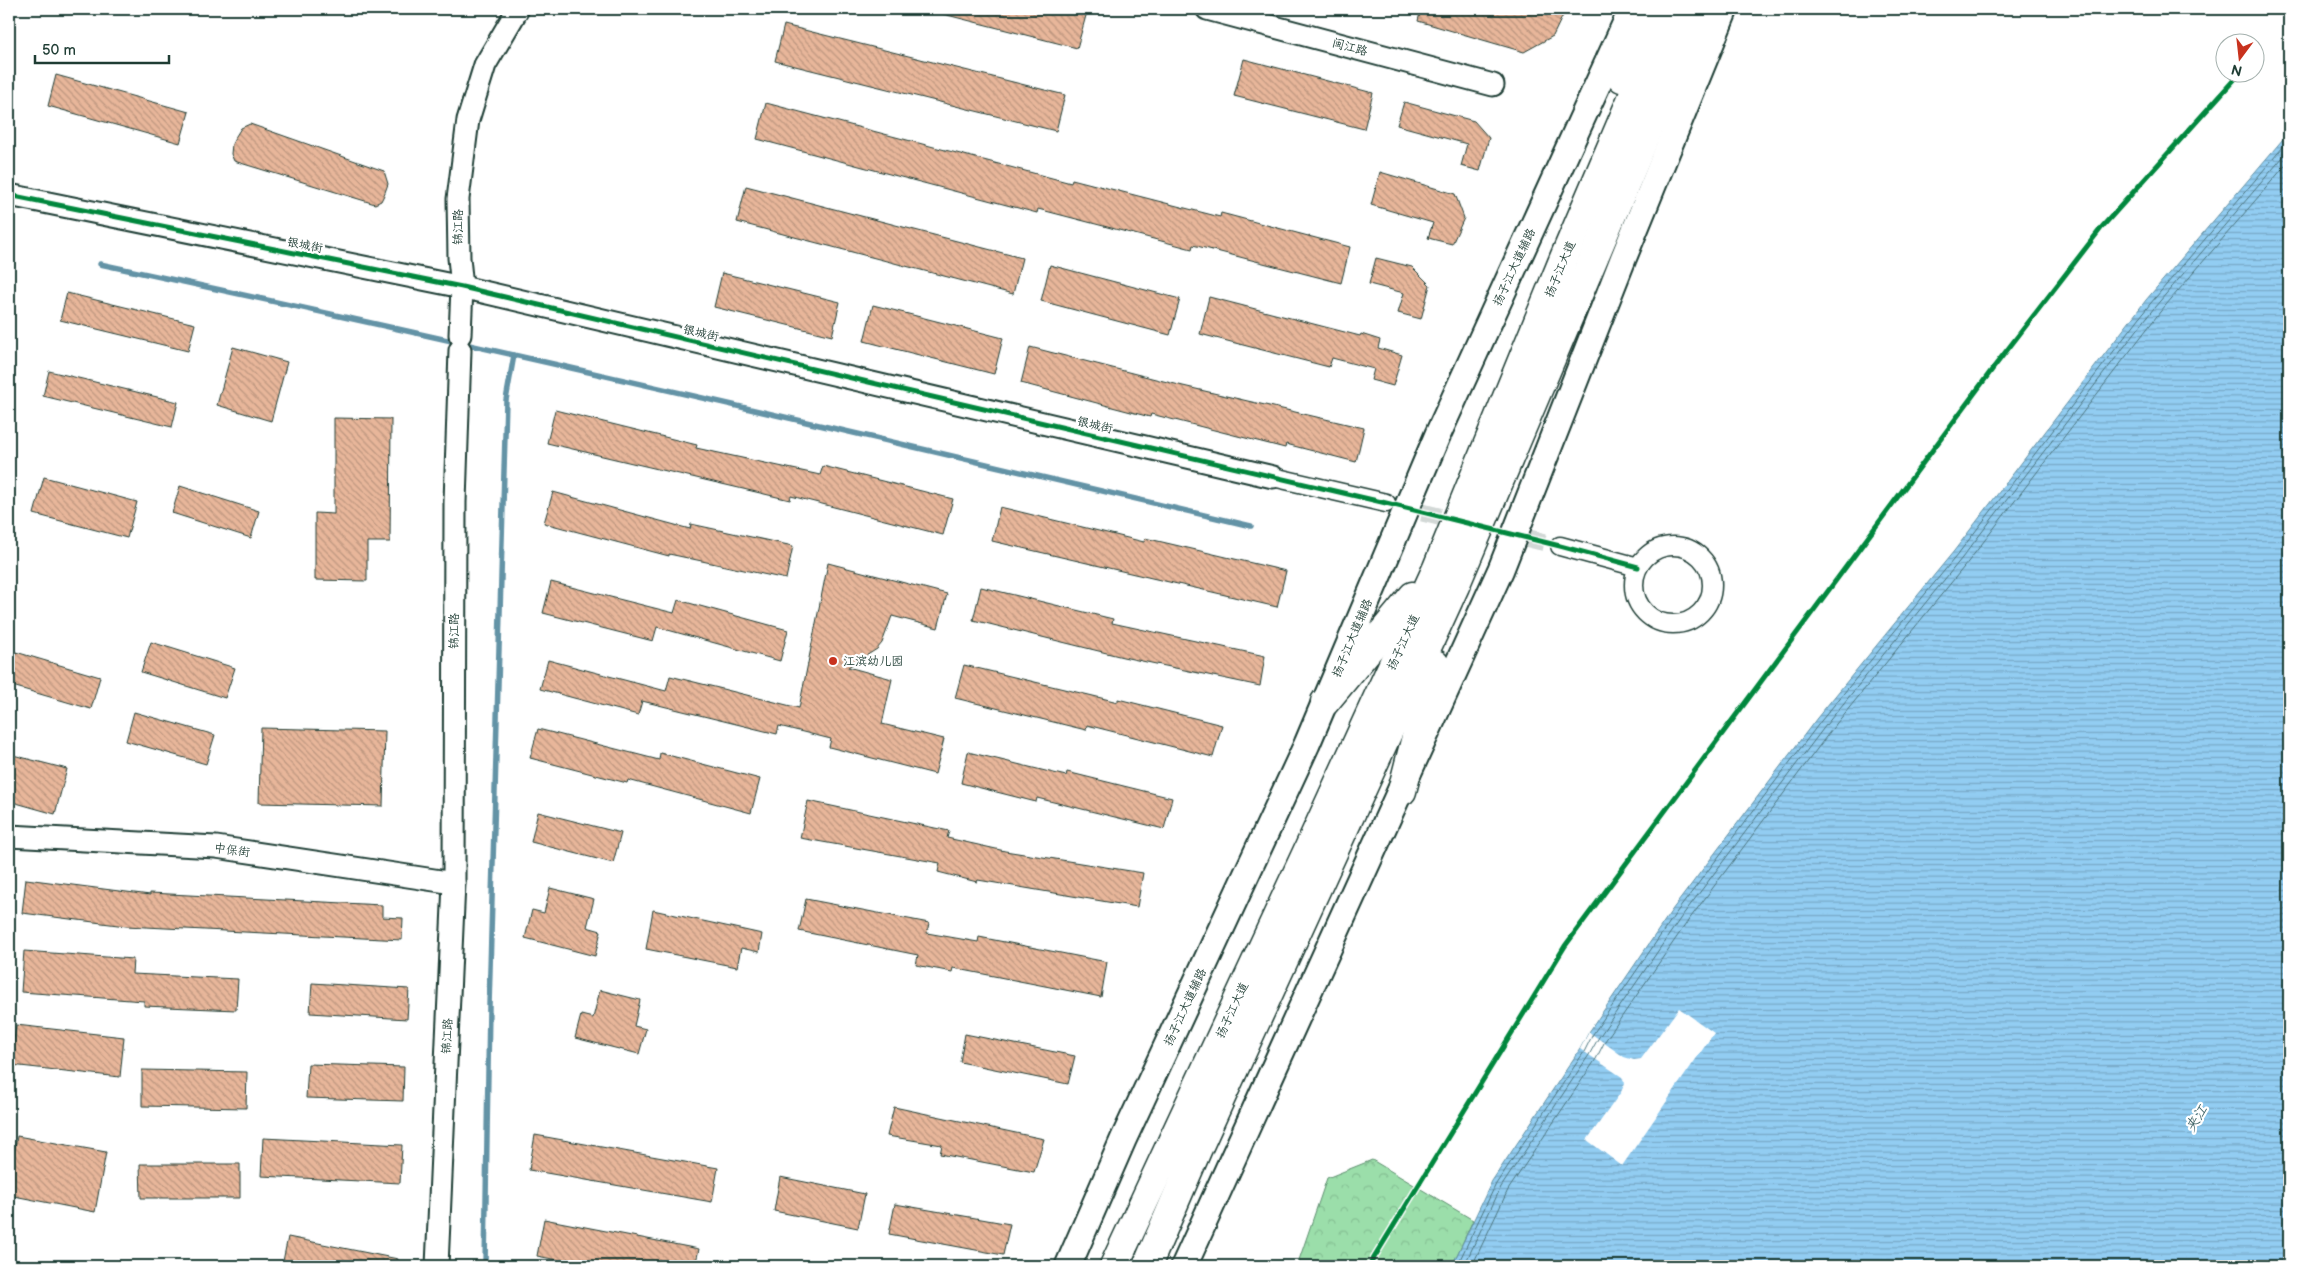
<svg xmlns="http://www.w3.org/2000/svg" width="2298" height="1275" font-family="'Balsamiq Sans','LXGW WenKai TC',sans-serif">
	<defs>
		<pattern id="forest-crowns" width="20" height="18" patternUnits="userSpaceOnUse" patternTransform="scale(1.25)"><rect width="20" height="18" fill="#9bdeaa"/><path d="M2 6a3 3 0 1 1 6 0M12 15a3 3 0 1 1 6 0" fill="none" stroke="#85bf93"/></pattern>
		<pattern id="water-rules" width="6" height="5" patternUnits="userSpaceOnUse" patternTransform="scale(1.25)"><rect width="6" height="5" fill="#92cdf2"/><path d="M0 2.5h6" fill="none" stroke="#77a8c5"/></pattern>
		<pattern id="building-back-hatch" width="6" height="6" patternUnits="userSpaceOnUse" patternTransform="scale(1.25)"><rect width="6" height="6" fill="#e8b69a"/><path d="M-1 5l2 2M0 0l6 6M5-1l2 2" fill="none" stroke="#bb957e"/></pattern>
	</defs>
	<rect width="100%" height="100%" fill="#fff"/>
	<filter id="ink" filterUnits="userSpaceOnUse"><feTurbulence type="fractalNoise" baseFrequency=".02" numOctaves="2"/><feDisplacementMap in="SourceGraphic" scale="10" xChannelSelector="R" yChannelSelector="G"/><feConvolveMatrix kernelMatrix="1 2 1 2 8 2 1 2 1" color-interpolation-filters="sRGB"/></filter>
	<g filter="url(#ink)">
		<polygon fill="url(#forest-crowns)" stroke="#5d8e6f" points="1372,1160 1473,1220 1452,1266 1297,1266 1327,1178"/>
		<polygon fill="url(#water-rules)" stroke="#6493a6" points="2289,132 2289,1266 1452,1266 1492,1181 1580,1049 1589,1032 1672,910 1817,718 1954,551 2146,300"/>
		<polygon fill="#fff" points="1679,1008 1714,1033 1622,1166 1587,1140 1621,1092 1625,1083 1622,1077 1580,1049 1589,1032 1624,1057 1634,1060 1641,1059"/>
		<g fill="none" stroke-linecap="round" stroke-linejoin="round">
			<g stroke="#4d7780" stroke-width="1">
				<polyline points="1457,1266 1496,1184 1584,1052 1593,1034 1676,913 1821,721 1958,554 2150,304 2289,140"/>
				<polyline points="1464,1266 1501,1187 1589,1055 1599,1037 1682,916 1826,725 1962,558 2154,308 2289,150"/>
				<polyline points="1472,1266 1508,1190 1596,1059 1605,1041 1688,921 1832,729 1968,562 2160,312 2289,161"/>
			</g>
			<g stroke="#6493a6" stroke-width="5.5">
				<path d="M100,264C485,346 868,436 1251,526"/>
				<polyline points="485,1266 489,1006 501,577 506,400 514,355"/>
			</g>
		</g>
		<g fill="url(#building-back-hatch)" stroke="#1f3d34">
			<polygon points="944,9 1073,9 1087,12 1077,48 943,14"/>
			<polygon points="1421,9 1566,9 1553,36 1524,52 1418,21"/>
			<polygon points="784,25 1065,95 1056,131 775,61"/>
			<polygon points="1244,59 1373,93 1364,129 1234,96"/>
			<polygon points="56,75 189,112 180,143 48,106"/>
			<polygon points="1404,102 1474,121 1489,138 1480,171 1461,166 1467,144 1397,125"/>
			<polygon points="766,103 1071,183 1072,179 1220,217 1221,213 1350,247 1341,283 1193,245 1192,249 1038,209 1037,213 757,139"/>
			<polygon points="250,124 384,171 388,184 384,195 381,201 375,204 234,161 231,154 232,144 236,136 241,128"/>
			<polygon points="1380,172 1455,194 1464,218 1452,244 1428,238 1433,223 1371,205"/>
			<polygon points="746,186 1022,258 1013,294 737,222"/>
			<polygon points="1376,258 1412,267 1430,285 1421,319 1398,313 1404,293 1369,284"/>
			<polygon points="1050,265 1180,299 1170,335 1041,301"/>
			<polygon points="722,273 840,302 832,336 714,307"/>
			<polygon points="67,293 195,324 188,351 60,320"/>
			<polygon points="1209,297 1360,336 1361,334 1380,340 1378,348 1402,355 1393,386 1371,380 1374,369 1332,358 1329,367 1200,334"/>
			<polygon points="873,305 1003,338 994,374 864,341"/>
			<polygon points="233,347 287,362 271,421 217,405"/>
			<polygon points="1030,347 1183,386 1364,428 1356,462 1286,444 1285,448 1151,414 1150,417 1021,383"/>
			<polygon points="49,371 178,402 172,427 43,396"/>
			<polygon points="555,410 697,445 696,448 820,475 823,466 953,499 943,535 791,496 790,500 547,443"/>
			<polygon points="334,418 391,419 390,542 367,542 367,581 315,580 315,513 334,514"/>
			<polygon points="44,477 137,502 127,538 34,514"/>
			<polygon points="180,486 259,511 251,538 172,513"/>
			<polygon points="553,492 690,529 691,524 793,546 786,579 669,554 669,556 544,523"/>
			<polygon points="1000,507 1144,542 1145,538 1286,571 1277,607 992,541"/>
			<polygon points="828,563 947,594 938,628 892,616 882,643 877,649 848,667 892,679 882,724 944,739 935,774 829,747 831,739 779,726 777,734 642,701 638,715 540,689 548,660 666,691 670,676 799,708"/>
			<polygon points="551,582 674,613 678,600 788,630 780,661 657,627 653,641 543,613"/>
			<polygon points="981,587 1113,619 1112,623 1265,656 1260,686 1123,657 973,620"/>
			<polygon points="151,642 235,668 225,698 141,672"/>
			<polygon points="9,650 100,677 91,709 9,685"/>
			<polygon points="964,665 1118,702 1118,699 1222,725 1213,757 1087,725 1086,730 955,698"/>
			<polygon points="134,712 215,735 206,764 126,741"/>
			<polygon points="261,728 385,731 383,806 259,803"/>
			<polygon points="538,729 659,760 660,753 760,779 751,813 628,780 627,783 530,758"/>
			<polygon points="968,752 1066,776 1067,772 1172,798 1164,829 1037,798 1036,802 961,783"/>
			<polygon points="9,754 67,769 55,814 9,801"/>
			<polygon points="808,801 949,831 947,838 1005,851 1143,873 1137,907 978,880 977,882 938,872 940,863 800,838"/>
			<polygon points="538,812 621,833 613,863 531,842"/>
			<polygon points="26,879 150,895 150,893 382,905 382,917 403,918 402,940 126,926 22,913"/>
			<polygon points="550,888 594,899 587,927 601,931 595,956 525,938 532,910 544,913"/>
			<polygon points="806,899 929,923 927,933 978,942 979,937 1107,962 1101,997 953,968 952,972 916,965 918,955 799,931"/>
			<polygon points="653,910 762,934 759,952 741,948 737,967 646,949"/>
			<polygon points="24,951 133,959 132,974 238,979 236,1010 144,1006 144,1001 21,992"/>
			<polygon points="312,983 409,989 407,1019 310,1013"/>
			<polygon points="600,990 640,1000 634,1026 646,1029 639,1054 575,1038 581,1015 593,1018"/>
			<polygon points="16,1025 124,1037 120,1077 11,1065"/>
			<polygon points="965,1034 1075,1056 1068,1084 960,1062"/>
			<polygon points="308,1064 404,1067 403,1101 306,1098"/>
			<polygon points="142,1070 247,1072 246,1108 142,1106"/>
			<polygon points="894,1107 1044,1139 1034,1172 940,1154 942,1145 887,1136"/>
			<polygon points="535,1135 718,1168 712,1202 529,1170"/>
			<polygon points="17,1136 106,1152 95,1212 9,1195 9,1180"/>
			<polygon points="263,1138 402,1145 400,1183 261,1176"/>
			<polygon points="140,1164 240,1164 240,1198 141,1198"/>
			<polygon points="780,1177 865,1194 858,1228 774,1211"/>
			<polygon points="895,1204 1010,1224 1003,1255 889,1234"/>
			<polygon points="544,1219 699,1249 695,1266 588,1266 537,1256"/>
			<polygon points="288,1237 398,1259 398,1266 282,1266"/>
		</g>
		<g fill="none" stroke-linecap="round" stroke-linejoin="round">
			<polyline stroke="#d2d8d6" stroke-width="18" stroke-dasharray="18 9" stroke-linecap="butt" points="1396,506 1560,546"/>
			<defs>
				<g id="minor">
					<polyline points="1273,477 1386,503"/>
					<polyline points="1560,546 1638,567"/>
					<circle cx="1673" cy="585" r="39"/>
				</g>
				<g id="tertiary">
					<polyline points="1207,9 1493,85"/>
					<polyline points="9,195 462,287 1273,477"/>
					<polyline points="460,335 462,287 459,258 458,199 468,120 485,65 518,9"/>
					<polyline points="9,836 216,847 454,883"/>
					<polyline points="437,1266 454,883 455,502 460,350"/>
				</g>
				<g id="secondary">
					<polyline points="1068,1266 1123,1140 1307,744 1438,434 1632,9"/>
					<polyline points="1184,1266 1501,569 1623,259 1725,9"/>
				</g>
				<g id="trunk">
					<polyline points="1622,78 1647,9"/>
					<polyline points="1325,702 1413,596"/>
					<polyline points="1402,791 1435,664"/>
					<polyline points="1114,1266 1307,852 1437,568 1564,258 1670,9"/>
					<polyline points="1147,1266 1198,1148 1455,586 1699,9"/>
				</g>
			</defs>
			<use href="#minor" stroke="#1f3d34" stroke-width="21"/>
			<use href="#tertiary" stroke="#1f3d34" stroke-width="25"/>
			<use href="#secondary" stroke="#1f3d34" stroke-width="29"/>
			<use href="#trunk" stroke="#1f3d34" stroke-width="31"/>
			<use href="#minor" stroke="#fff" stroke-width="18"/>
			<use href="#tertiary" stroke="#fff" stroke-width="21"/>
			<use href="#secondary" stroke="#fff" stroke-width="25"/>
			<use href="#trunk" stroke="#fff" stroke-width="28"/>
			<defs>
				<g id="cycleway">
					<polyline points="9,195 462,287 1386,503 1560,546 1638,567"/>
					<polyline points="1369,1266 1565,946 1994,367 2102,227 2241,72"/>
				</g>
			</defs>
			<use href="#cycleway" stroke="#fff" stroke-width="8"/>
			<use href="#cycleway" stroke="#00873e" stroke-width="5"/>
		</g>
	</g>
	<circle fill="#c8321e" stroke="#fff" stroke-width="2" cx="833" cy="661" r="5"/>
	<g text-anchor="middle" stroke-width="4.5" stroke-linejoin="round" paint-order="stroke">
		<g font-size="12" fill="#1f3d34" stroke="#fff">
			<text transform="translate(1350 47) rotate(15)" y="4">闽江路</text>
			<text transform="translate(458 227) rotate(-90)" y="4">锦江路</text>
			<text transform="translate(305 245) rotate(11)" y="4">银城街</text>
			<text transform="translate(1514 267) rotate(-65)" y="4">扬子江大道辅路</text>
			<text transform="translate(1560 269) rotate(-67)" y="4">扬子江大道</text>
			<text transform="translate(701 333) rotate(13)" y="4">银城街</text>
			<text transform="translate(1095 425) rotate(13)" y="4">银城街</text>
			<text transform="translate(454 631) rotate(-90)" y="4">锦江路</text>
			<text transform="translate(1352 638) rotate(-67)" y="4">扬子江大道辅路</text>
			<text transform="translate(1403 642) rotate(-65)" y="4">扬子江大道</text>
			<text transform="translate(232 850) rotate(8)" y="4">中保街</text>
			<text transform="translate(1185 1007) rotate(-65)" y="4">扬子江大道辅路</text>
			<text transform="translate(1232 1010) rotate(-65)" y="4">扬子江大道</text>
			<text transform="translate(447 1036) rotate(-87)" y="4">锦江路</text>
		</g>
		<g font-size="12" fill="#1f3d34" stroke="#fff" text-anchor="start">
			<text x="843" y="665">江滨幼儿园</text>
		</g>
		<g font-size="14" font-style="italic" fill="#3c6164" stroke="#fff">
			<text transform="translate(2196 1118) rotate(-58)" y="5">夹江</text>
		</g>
	</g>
	<rect width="2298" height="1275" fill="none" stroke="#fff" stroke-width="30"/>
	<rect x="15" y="15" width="2268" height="1245" fill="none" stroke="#1f3d34" stroke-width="2" filter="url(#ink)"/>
	<g transform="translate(2240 58) rotate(195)"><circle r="24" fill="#ffffff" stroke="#a5b1ae"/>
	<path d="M0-4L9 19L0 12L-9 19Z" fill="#c8321e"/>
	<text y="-8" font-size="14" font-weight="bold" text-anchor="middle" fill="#1f3d34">N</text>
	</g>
	<path d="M35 55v8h134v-8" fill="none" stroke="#1f3d34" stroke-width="2.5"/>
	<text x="42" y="55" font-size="15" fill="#1f3d34" stroke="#ffffff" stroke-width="4" paint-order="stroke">50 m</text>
</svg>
